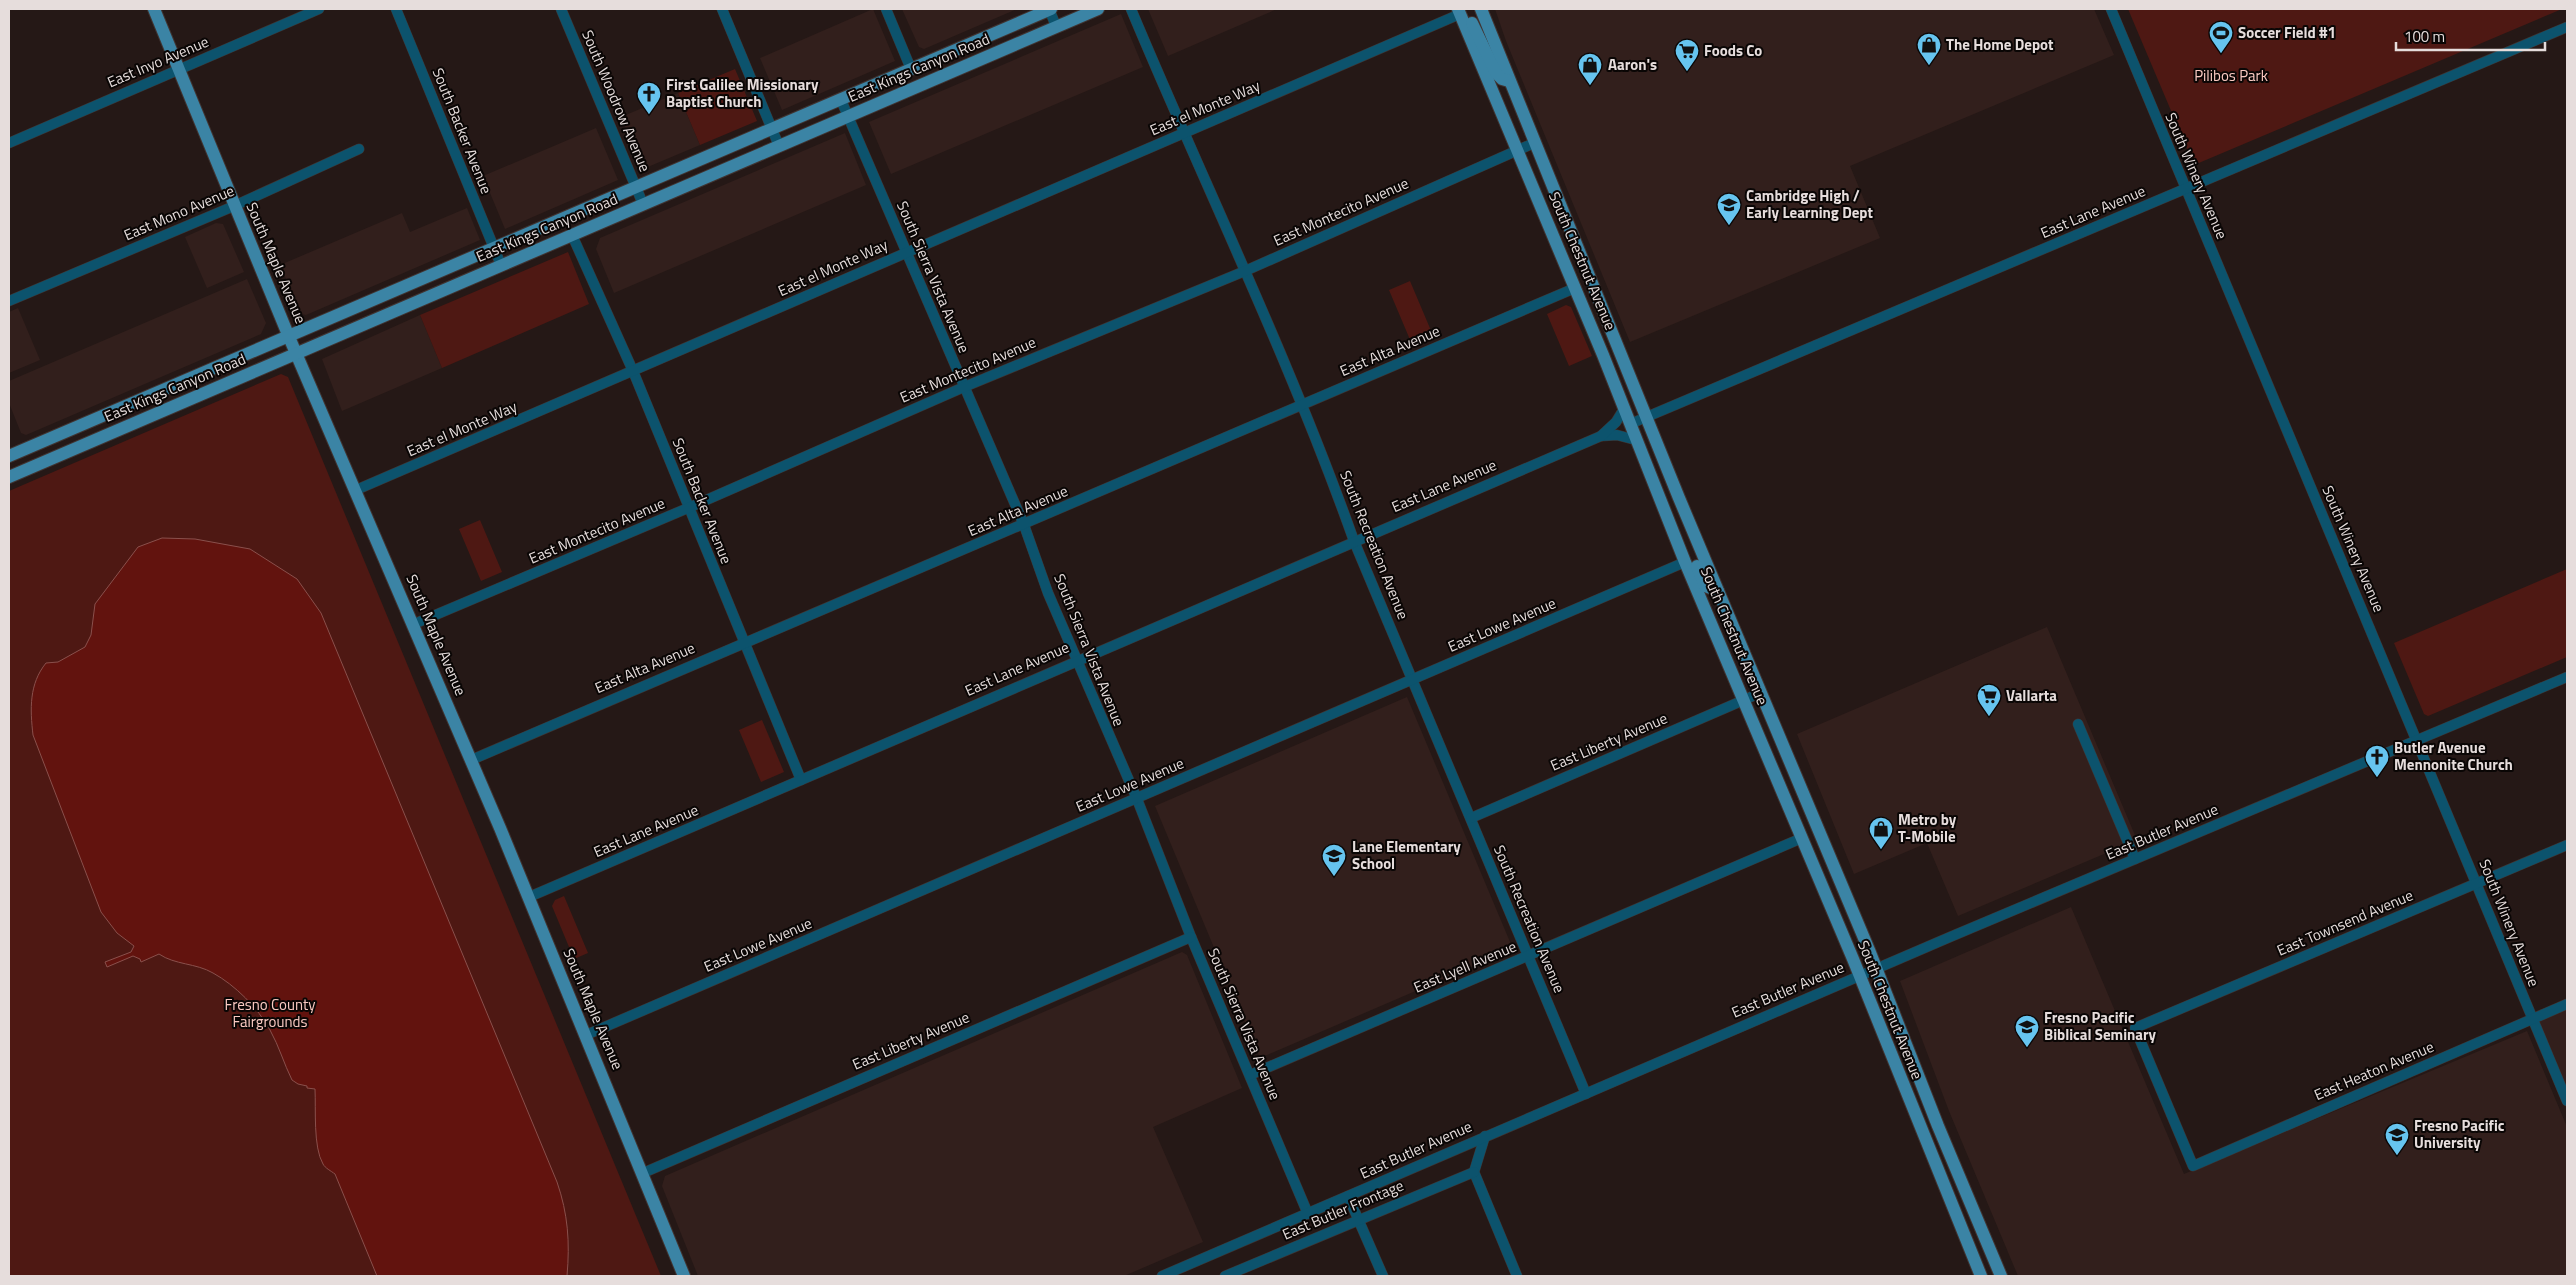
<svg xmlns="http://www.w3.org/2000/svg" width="2576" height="1285" font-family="'Titillium Web',sans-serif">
	<rect width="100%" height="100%" fill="#251816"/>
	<g fill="#321f1c">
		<polygon points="873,9 895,61 782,110 760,58"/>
		<polygon points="902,9 1017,9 924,49 919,47"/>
		<polygon points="1148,9 1277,9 1168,56"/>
		<polygon points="1495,9 2094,9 2114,55 1850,166 1880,238 1630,342 1506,41"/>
		<polygon points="1121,14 1143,67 891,174 869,122"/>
		<polygon points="678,93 700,145 643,169 621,117"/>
		<polygon points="596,128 618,180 505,229 483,176"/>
		<polygon points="845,133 866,185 614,293 596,249 600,238"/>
		<polygon points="467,208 480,240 306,315 301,314 280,265 402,213 410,232"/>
		<polygon points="216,223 223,224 244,272 207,288 185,237"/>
		<polygon points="247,279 266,323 261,334 26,435 21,433 9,403 9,381"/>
		<polygon points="18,308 40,360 9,373 9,312"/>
		<polygon points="420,315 442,368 342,411 322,359"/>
		<polygon points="2047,627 2137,840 1958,916 1927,843 1854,874 1797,734"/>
		<polygon points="1407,697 1513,949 1260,1058 1155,806"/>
		<polygon points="2071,907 2184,1174 2527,1031 2567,1127 2567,1276 2018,1276 1949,1111 1900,981"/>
		<polygon points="1182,952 1187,955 1242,1088 1153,1127 1203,1242 1124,1276 698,1276 662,1186 665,1176"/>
		<polygon points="2567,1003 2567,1091 2536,1017"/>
	</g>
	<g fill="#4e1813">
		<polygon points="2128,9 2562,9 2194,165"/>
		<polygon points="735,69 757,121 700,145 678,93"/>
		<polygon points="568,252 589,304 442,368 420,315"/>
		<polygon points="1410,281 1432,333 1411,342 1389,290"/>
		<polygon points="1566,305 1571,307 1592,356 1569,366 1547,314"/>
		<polygon points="281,374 288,377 661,1276 9,1276 9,491"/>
		<polygon points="480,520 502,572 481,581 459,529"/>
		<polygon points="2567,569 2567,657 2428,716 2424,714 2394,643"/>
		<polygon points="762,720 784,772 761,782 739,730"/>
		<polygon points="564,896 588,953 574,959 552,906 555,900"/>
	</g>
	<path fill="#62130e" stroke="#8a504c" d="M162,538L195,539L250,549L297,579L321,613L557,1182C568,1214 570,1242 567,1276H377L335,1174C331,1171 325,1168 323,1164C313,1147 316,1109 315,1089L307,1088V1086L298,1084L292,1080C284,1064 279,1046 270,1030C258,1008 235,985 213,973C196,963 175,965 159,954L141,962L140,959L133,956L107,967L105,962L131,952L134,946L117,933L101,912L33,735C30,709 29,684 46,663L58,662L85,647L91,635L95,604L138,547Z"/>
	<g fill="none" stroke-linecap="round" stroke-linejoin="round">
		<defs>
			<g id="minor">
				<polyline points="396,9 501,265"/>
				<polyline points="561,9 643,204"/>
				<polyline points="722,9 779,146"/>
				<polyline points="886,9 911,69"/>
				<polyline points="1049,9 1056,26"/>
				<path d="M1131,9C1205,186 1290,360 1354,541L1586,1094"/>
				<polyline points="2111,9 2567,1101"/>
				<polyline points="841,100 1024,525 1048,593 1137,799 1191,937 1308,1214"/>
				<polyline points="9,143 319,9"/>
				<polyline points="572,235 633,371 801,780"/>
				<polyline points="9,301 234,206 359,149"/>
				<polyline points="1630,424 2567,27"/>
				<polyline points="1601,436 1617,435 1636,440"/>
				<polyline points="356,490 1460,14"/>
				<polyline points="414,624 688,508 964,387 1245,271 1534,143"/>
				<polyline points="2078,724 2135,859"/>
				<polyline points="471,760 1575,288"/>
				<polyline points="1471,818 1760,693"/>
				<polyline points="2567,845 2135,1028 2193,1166 2567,1004"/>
				<polyline points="529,897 1601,436 1616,422 1624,409"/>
				<polyline points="586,1035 1685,562"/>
				<polyline points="1250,1075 1802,838"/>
				<polyline points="1474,1172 1517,1276"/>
				<polyline points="1474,1172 1485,1136"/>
				<polyline points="643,1173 1191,937"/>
				<polyline points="1348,1196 1383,1276"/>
				<polyline points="1162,1276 1950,937 2567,677"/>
				<polyline points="1225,1276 1474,1172"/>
			</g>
			<g id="major">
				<polyline points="154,9 289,337 500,828 684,1276"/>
				<polyline points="1458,9 1603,355 1685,562 1853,959 1981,1276"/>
				<polyline points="1481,9 1679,498 1869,950 1938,1126 2001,1276"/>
				<polyline points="1472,23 1496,73 1502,79 1509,81"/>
				<polyline points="9,456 1051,9"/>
				<polyline points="9,477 1098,9"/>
				<polyline points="1697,566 1705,586 1718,591"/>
			</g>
		</defs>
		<use href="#minor" stroke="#403432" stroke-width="11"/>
		<use href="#major" stroke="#403432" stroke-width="14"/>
		<use href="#minor" stroke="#0c536d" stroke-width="10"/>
		<use href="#major" stroke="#3b84a5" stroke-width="12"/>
	</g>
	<defs>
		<symbol id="stadium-pin" viewBox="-11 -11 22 30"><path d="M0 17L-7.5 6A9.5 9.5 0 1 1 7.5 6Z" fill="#66c4ef" stroke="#0a0605"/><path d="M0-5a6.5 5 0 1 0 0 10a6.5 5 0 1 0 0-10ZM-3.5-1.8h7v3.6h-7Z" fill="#111"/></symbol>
		<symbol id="shop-pin" viewBox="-11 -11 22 30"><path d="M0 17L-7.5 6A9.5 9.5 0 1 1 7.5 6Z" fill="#66c4ef" stroke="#0a0605"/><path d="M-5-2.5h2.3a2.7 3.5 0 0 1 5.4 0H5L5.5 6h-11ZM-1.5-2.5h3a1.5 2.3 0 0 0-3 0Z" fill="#111"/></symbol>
		<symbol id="supermarket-pin" viewBox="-11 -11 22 30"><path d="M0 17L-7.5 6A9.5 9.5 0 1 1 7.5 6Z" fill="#66c4ef" stroke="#0a0605"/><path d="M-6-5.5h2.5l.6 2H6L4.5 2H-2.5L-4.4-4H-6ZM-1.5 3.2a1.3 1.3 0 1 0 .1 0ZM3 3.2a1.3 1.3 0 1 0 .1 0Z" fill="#111"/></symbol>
		<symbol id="church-pin" viewBox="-11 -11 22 30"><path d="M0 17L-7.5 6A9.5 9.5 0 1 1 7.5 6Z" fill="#66c4ef" stroke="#0a0605"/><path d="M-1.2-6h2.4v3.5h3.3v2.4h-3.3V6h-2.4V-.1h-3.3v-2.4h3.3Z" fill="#111"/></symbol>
		<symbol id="school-pin" viewBox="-11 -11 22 30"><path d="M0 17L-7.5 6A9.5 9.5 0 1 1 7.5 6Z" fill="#66c4ef" stroke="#0a0605"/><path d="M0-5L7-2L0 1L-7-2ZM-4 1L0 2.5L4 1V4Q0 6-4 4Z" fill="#111"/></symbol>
		<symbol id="university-pin" viewBox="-11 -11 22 30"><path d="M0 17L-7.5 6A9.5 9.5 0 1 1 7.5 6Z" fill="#66c4ef" stroke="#0a0605"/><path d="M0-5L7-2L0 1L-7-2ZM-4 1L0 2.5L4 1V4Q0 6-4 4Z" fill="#111"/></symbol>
	</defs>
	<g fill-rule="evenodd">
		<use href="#stadium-pin" x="2207" y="19" width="28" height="38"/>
		<use href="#shop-pin" x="1915" y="31" width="28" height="38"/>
		<use href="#supermarket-pin" x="1673" y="37" width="28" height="38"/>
		<use href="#shop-pin" x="1576" y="51" width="28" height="38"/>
		<use href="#church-pin" x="635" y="80" width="28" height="38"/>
		<use href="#school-pin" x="1715" y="191" width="28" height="38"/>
		<use href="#supermarket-pin" x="1975" y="682" width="28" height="38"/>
		<use href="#church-pin" x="2363" y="743" width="28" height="38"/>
		<use href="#shop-pin" x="1867" y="815" width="28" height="38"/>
		<use href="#school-pin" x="1320" y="842" width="28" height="38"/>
		<use href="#university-pin" x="2013" y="1013" width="28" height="38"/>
		<use href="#university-pin" x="2383" y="1121" width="28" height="38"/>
	</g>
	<g text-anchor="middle" stroke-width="4" stroke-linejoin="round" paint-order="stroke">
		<g font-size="15" font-weight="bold" fill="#e6dddc" stroke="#0a0605" text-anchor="start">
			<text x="2238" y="38">Soccer Field #1</text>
			<text x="1946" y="50">The Home Depot</text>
			<text x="1704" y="56">Foods Co</text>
			<text x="1608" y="70">Aaron's</text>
			<text x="666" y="90">First Galilee Missionary<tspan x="666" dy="17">Baptist Church</tspan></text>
			<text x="1746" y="201">Cambridge High /<tspan x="1746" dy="17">Early Learning Dept</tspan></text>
			<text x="2006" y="701">Vallarta</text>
			<text x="2394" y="753">Butler Avenue<tspan x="2394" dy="17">Mennonite Church</tspan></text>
			<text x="1898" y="825">Metro by<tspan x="1898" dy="17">T-Mobile</tspan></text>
			<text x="1352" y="852">Lane Elementary<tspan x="1352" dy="17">School</tspan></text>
			<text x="2044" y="1023">Fresno Pacific<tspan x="2044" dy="17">Biblical Seminary</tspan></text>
			<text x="2414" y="1131">Fresno Pacific<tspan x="2414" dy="17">University</tspan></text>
		</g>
		<g font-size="15" fill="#e6dddc" stroke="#0a0605">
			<text transform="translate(158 62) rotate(-23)" y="5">East Inyo Avenue</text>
			<text transform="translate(919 68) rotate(-23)" y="5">East Kings Canyon Road</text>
			<text transform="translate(616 101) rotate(67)" y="5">South Woodrow Avenue</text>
			<text transform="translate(1205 108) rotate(-23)" y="5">East el Monte Way</text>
			<text transform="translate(462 131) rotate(68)" y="5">South Backer Avenue</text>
			<text transform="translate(2196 176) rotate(67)" y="5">South Winery Avenue</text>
			<text transform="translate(1341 212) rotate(-24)" y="5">East Montecito Avenue</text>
			<text transform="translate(2093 212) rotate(-23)" y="5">East Lane Avenue</text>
			<text transform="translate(179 213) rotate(-23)" y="5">East Mono Avenue</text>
			<text transform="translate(547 228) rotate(-23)" y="5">East Kings Canyon Road</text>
			<text transform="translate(1582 261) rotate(67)" y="5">South Chestnut Avenue</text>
			<text transform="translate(276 263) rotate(67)" y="5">South Maple Avenue</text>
			<text transform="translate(833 268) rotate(-24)" y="5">East el Monte Way</text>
			<text transform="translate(933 277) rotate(67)" y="5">South Sierra Vista Avenue</text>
			<text transform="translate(1390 351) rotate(-23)" y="5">East Alta Avenue</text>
			<text transform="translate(968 370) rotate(-23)" y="5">East Montecito Avenue</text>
			<text transform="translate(175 388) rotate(-23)" y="5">East Kings Canyon Road</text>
			<text transform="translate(462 429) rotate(-23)" y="5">East el Monte Way</text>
			<text transform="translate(1444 486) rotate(-23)" y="5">East Lane Avenue</text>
			<text transform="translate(702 501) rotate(68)" y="5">South Backer Avenue</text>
			<text transform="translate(1018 511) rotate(-23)" y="5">East Alta Avenue</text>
			<text transform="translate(597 531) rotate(-23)" y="5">East Montecito Avenue</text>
			<text transform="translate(1374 545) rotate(68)" y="5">South Recreation Avenue</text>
			<text transform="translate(2353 549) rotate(67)" y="5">South Winery Avenue</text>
			<text transform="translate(1502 625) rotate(-23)" y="5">East Lowe Avenue</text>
			<text transform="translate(436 635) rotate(67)" y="5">South Maple Avenue</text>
			<text transform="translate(1734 636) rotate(67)" y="5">South Chestnut Avenue</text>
			<text transform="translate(1089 650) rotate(68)" y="5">South Sierra Vista Avenue</text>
			<text transform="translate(645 668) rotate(-23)" y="5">East Alta Avenue</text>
			<text transform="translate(1017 669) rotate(-24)" y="5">East Lane Avenue</text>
			<text transform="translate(1609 742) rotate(-23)" y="5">East Liberty Avenue</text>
			<text transform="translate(1130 785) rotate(-23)" y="5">East Lowe Avenue</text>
			<text transform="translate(646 831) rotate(-23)" y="5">East Lane Avenue</text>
			<text transform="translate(2162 832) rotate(-23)" y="5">East Butler Avenue</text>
			<text transform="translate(1529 919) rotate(67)" y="5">South Recreation Avenue</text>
			<text transform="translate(2345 923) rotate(-23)" y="5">East Townsend Avenue</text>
			<text transform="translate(2509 923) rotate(68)" y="5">South Winery Avenue</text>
			<text transform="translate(758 945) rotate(-23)" y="5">East Lowe Avenue</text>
			<text transform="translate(1465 967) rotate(-23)" y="5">East Lyell Avenue</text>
			<text transform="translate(1788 990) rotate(-23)" y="5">East Butler Avenue</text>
			<text transform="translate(593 1009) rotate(67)" y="5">South Maple Avenue</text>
			<text transform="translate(1890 1010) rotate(68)" y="5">South Chestnut Avenue</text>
			<text transform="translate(1244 1024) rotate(67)" y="5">South Sierra Vista Avenue</text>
			<text transform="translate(911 1041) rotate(-23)" y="5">East Liberty Avenue</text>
			<text transform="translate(2374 1071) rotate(-23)" y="5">East Heaton Avenue</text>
			<text transform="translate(1416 1150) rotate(-24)" y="5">East Butler Avenue</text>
			<text transform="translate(1343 1210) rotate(-23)" y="5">East Butler Frontage</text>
		</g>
		<g font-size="15" fill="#fbcac2" stroke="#0a0605">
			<text x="2231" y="81">Pilibos Park</text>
			<text x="270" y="1010">Fresno County<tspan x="270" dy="17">Fairgrounds</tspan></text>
		</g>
	</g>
	<rect width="2576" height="1285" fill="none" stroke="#e6dddc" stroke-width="20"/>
	<path d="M2396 42v8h149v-8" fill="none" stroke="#e6dddc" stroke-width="2.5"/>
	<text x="2404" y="42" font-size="15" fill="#e6dddc" stroke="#0a0605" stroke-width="4" paint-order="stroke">100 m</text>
</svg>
